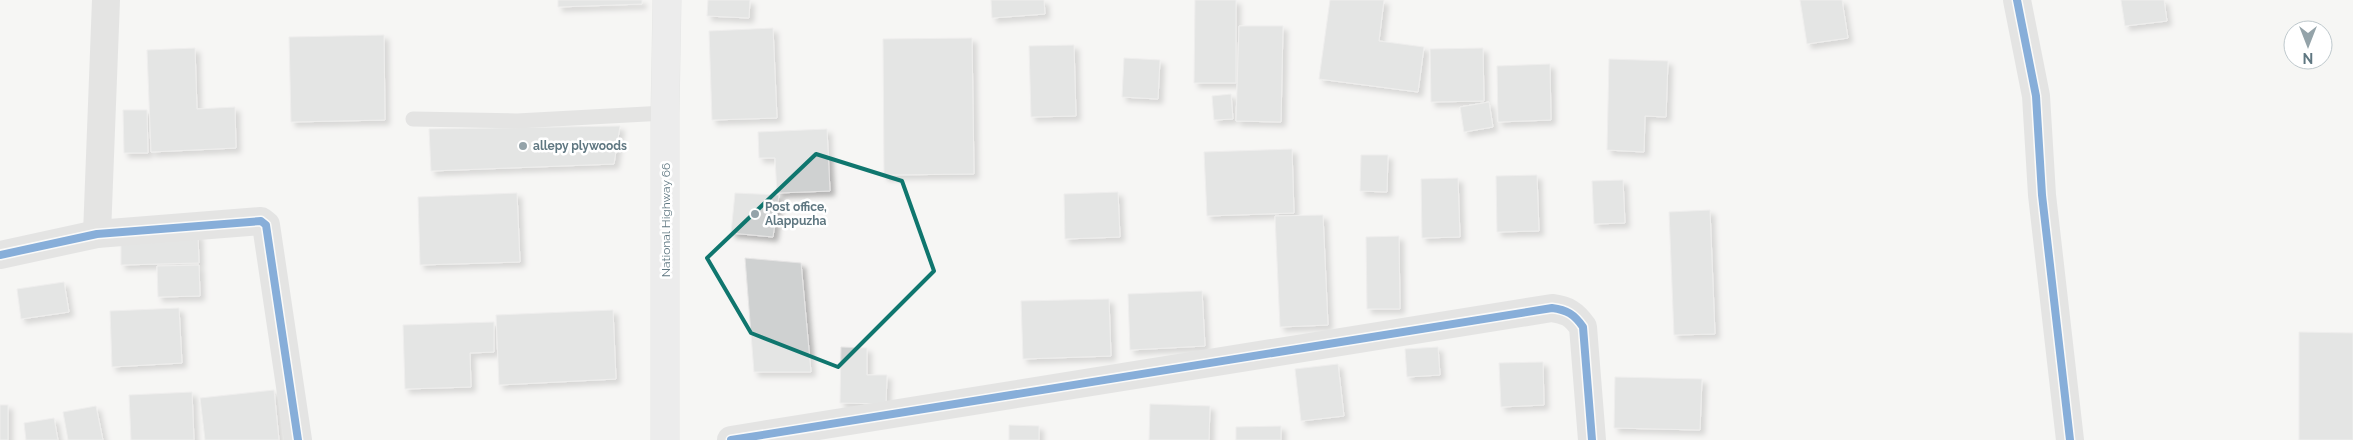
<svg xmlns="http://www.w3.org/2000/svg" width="2353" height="440" font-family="Raleway,sans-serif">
	<defs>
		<filter id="shadow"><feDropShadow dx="4.5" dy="4.5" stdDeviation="2.5" flood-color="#0004"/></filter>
	</defs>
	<rect width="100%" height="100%" fill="#f6f5f4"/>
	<g fill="#cfd1d1" stroke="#e5e4e4" filter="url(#shadow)">
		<polygon points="558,0 642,0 642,4 558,7"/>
		<polygon points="708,0 750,0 749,18 707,16"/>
		<polygon points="991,0 1044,0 1045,14 992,18"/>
		<polygon points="1195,0 1236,0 1236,83 1194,83"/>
		<polygon points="1330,0 1384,0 1379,41 1424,47 1418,92 1319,79"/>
		<polygon points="1800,0 1842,0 1848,38 1807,44"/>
		<polygon points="2121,0 2164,0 2167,21 2125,26"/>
		<polygon points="1239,26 1283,26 1281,122 1236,121"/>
		<polygon points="773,28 777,118 712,120 709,31"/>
		<polygon points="384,35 385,120 291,122 289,37"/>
		<polygon points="972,38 974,174 884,175 883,39"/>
		<polygon points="1074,45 1076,116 1031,117 1029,46"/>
		<polygon points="195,48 197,109 235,107 236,148 151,152 147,50"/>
		<polygon points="1483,48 1484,101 1431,102 1430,49"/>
		<polygon points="1124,58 1160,60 1158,99 1122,97"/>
		<polygon points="1609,59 1668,61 1666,117 1645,116 1644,152 1607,150"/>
		<polygon points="1550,64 1551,120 1498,122 1497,66"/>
		<polygon points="1231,94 1233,119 1214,120 1212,96"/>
		<polygon points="1489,102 1493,127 1464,132 1460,107"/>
		<polygon points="123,110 147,110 148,153 124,153"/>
		<polygon points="620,126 614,164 431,171 429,129"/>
		<polygon points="827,129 830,191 777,193 775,158 759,158 758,132"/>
		<polygon points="1292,149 1294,213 1207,216 1204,152"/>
		<polygon points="1361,155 1388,155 1387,192 1360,191"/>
		<polygon points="1537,175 1539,231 1497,232 1496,176"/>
		<polygon points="1458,178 1460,237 1422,238 1421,179"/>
		<polygon points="1623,180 1625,223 1594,224 1592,181"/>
		<polygon points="1118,192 1120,237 1065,239 1064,194"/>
		<polygon points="517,193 520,262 420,265 418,197"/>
		<polygon points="735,193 779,195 773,237 731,233"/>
		<polygon points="1710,210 1715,334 1674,335 1669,212"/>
		<polygon points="1323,215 1328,325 1280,327 1275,216"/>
		<polygon points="198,234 199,263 121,265 121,237"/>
		<polygon points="1399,236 1400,309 1367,309 1366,237"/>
		<polygon points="745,258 801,263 811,372 754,372"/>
		<polygon points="199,265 200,296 158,297 157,266"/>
		<polygon points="64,282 69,312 21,319 17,289"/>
		<polygon points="1202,291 1205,346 1130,350 1128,294"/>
		<polygon points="1109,299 1111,356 1023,359 1021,301"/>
		<polygon points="179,308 182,363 112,367 110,311"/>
		<polygon points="613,310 616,379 499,385 496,315"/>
		<polygon points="494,322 494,352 470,353 471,387 405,389 403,325"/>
		<polygon points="2299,332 2353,333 2353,440 2299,440"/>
		<polygon points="841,347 867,348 867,375 887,375 886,404 840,403"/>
		<polygon points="1438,347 1440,375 1407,377 1405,349"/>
		<polygon points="1543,362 1544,405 1501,407 1499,363"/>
		<polygon points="1338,364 1344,416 1301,421 1295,369"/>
		<polygon points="1615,377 1702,379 1700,430 1614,428"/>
		<polygon points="274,390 279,440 205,440 200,398"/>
		<polygon points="192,392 194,440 131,440 129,395"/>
		<polygon points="1150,404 1210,406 1209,440 1149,440"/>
		<rect x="0" y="405" width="8" height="35"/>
		<polygon points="96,406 103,440 68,440 63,412"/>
		<polygon points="54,418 58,440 26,440 24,423"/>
		<polygon points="1009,425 1039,426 1039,440 1009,440"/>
		<polygon points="1281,426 1281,440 1236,440 1236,427"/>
	</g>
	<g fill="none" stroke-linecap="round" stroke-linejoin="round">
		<defs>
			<polyline id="primary" points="665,440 665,113 667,0"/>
		</defs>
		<use href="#primary" stroke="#d1d3d3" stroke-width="29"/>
		<polyline stroke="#cecfcf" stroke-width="15" points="413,119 517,121 665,113"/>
		<g stroke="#cecfcf" stroke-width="28">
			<polyline points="2017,0 2036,96 2042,195 2070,440"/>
			<polyline points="97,234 106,0"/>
			<polyline points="0,255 97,234 261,221 266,225 298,440"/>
			<path d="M731,440L1552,308C1567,310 1574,314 1583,327L1592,440"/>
		</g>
		<use href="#primary" stroke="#e1e1e2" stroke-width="28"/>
		<defs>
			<g id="cycleway">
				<polyline points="2017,0 2036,96 2042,195 2070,440"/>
				<polyline points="0,255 97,234 261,221 266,225 298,440"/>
				<path d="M731,440L1552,308C1567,310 1574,314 1583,327L1592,440"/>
			</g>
		</defs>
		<use href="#cycleway" stroke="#fff" stroke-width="11"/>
		<use href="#cycleway" stroke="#0057b8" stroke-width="8"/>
	</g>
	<path d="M0 0H2353V440H0ZM816,154L902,181L934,271L838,367L751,333L707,258Z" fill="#f6f5f4" fill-opacity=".55" fill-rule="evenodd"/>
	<path fill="none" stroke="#0f766e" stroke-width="4" stroke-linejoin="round" d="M816,154L902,181L934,271L838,367L751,333L707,258Z"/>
	<g fill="#94a3a9" stroke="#fff" stroke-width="2">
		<circle cx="523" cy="146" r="5"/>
		<circle cx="755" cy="214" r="5"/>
	</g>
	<g text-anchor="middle" stroke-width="5" stroke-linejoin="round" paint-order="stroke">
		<g font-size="12" font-weight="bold" fill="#5f7781" stroke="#fff" text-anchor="start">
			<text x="533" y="150">allepy plywoods</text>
			<text x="765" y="211">Post office,<tspan x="765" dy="14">Alappuzha</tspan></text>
		</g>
		<g font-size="12" fill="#5f7781" stroke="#fff">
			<text transform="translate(666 220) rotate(-90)" y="4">National Highway 66</text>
		</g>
	</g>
	<g transform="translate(2308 45) rotate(180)"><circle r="24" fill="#ffffff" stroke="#bfc9cd"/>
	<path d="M0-4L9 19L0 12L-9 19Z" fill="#94a3a9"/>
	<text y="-8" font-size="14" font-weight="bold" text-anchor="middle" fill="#5f7781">N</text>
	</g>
</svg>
